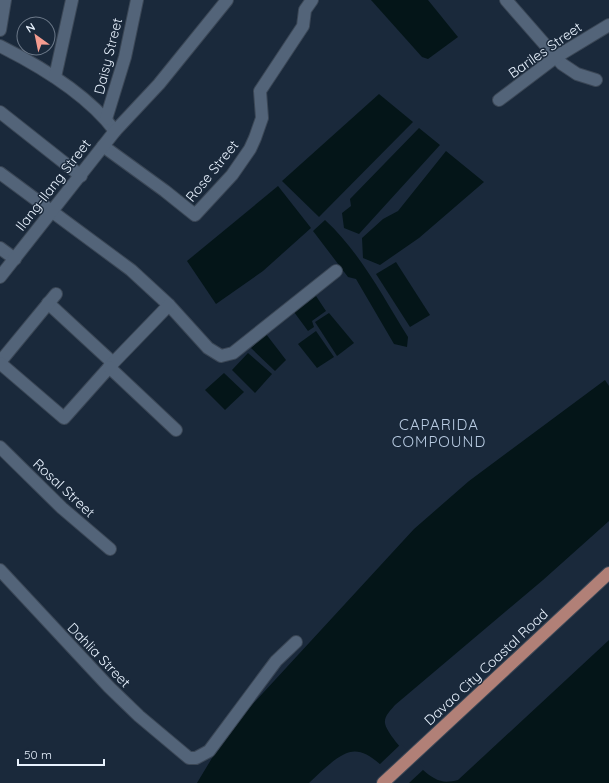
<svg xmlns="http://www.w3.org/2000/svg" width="609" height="783" font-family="Quicksand,sans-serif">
	<rect width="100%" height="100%" fill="#1a293b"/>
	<g fill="#041518">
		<polygon points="371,0 428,0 458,37 428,59 422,57"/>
		<polygon points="379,94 413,122 319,217 282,181"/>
		<polygon points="419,128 440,145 359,234 344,228 342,213 351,206 350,199"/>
		<polygon points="446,151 484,182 419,238 380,265 363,258 362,238 383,219 398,211"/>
		<polygon points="278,186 311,228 263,271 216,304 187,261"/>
		<path d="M325,220C360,252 383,297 408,337L407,347L394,344L356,279L348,277L313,231Z"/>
		<polygon points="396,262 430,315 410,327 376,274"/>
		<polygon points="316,296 326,311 312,321 314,327 308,331 294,312"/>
		<polygon points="329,313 354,343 337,356 315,322"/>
		<polygon points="316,331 334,357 317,368 298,344"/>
		<polygon points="266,334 286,360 275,371 251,348"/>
		<polygon points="248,353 272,374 255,393 232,370"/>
		<polygon points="224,373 244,392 225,410 205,390"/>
		<path d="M605,380L609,386V521L543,580L395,705C391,710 384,716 385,723C386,735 423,773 434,778C442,783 449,782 458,780L609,640V783H400C357,740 352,742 309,783H197L212,758L250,707L414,529L469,481Z"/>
	</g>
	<polygon fill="#1a293b" points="401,744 425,768 409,783 397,783 379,765"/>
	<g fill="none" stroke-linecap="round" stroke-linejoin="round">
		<defs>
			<g id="street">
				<polyline points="506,0 562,64 577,74 596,80"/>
				<polyline points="0,30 5,0"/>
				<path d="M0,46C40,66 88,95 115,131"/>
				<polyline points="55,77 72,0"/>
				<polyline points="499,100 556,57 609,25"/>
				<polyline points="0,112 81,176"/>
				<polyline points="106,119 125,57 137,0"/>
				<polyline points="103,146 165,191 195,215 232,175 250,149 255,138 262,118 260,91 303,26 305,10 312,0"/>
				<polyline points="0,173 131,270 169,305 208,348 221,356 233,353 336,271"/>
				<polyline points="0,248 15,259"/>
				<polyline points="0,277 115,131 159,84 227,0"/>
				<polyline points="48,303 113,363"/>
				<polyline points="0,362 56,294"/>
				<polyline points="0,363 64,418 113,363 169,305"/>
				<polyline points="109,367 176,430"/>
				<polyline points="0,447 62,508 110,549"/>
				<polyline points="0,570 109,687 139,716 189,758 196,758 209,751 276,661 296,642"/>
			</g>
			<polyline id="primary" points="383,783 609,573"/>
		</defs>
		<use href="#street" stroke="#3b4756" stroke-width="14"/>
		<use href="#primary" stroke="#3b4756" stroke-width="14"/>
		<use href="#street" stroke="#536479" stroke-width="12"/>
		<use href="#primary" stroke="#b18077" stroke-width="12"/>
	</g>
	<g text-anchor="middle" stroke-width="3" stroke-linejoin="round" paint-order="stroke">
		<g font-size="14" fill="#e8f2fe" stroke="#1a293b">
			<text transform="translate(545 50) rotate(-35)" y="5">Bariles Street</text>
			<text transform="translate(108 56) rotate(-76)" y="5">Daisy Street</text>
			<text transform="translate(212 171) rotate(-51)" y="5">Rose Street</text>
			<text transform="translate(53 185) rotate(-52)" y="5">Ilang-Ilang Street</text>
			<text transform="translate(64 488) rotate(43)" y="5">Rosal Street</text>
			<text transform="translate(99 655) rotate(46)" y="5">Dahlia Street</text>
			<text transform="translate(486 667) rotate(-43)" y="5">Davao City Coastal Road</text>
		</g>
		<g font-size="15" letter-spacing="1" fill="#b9cce3" stroke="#1a293b">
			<text x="439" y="430">CAPARIDA<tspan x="439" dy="17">COMPOUND</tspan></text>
		</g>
	</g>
	<g transform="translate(36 36) rotate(327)"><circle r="19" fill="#1a293b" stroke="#6c7989"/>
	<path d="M0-3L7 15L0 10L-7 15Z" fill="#f59c90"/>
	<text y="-6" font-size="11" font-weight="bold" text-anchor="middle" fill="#e8f2fe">N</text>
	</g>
	<path d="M18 759v6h86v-6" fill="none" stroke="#e8f2fe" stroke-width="2"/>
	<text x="24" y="759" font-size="12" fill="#e8f2fe" stroke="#1a293b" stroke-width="3" paint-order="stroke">50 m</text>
</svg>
